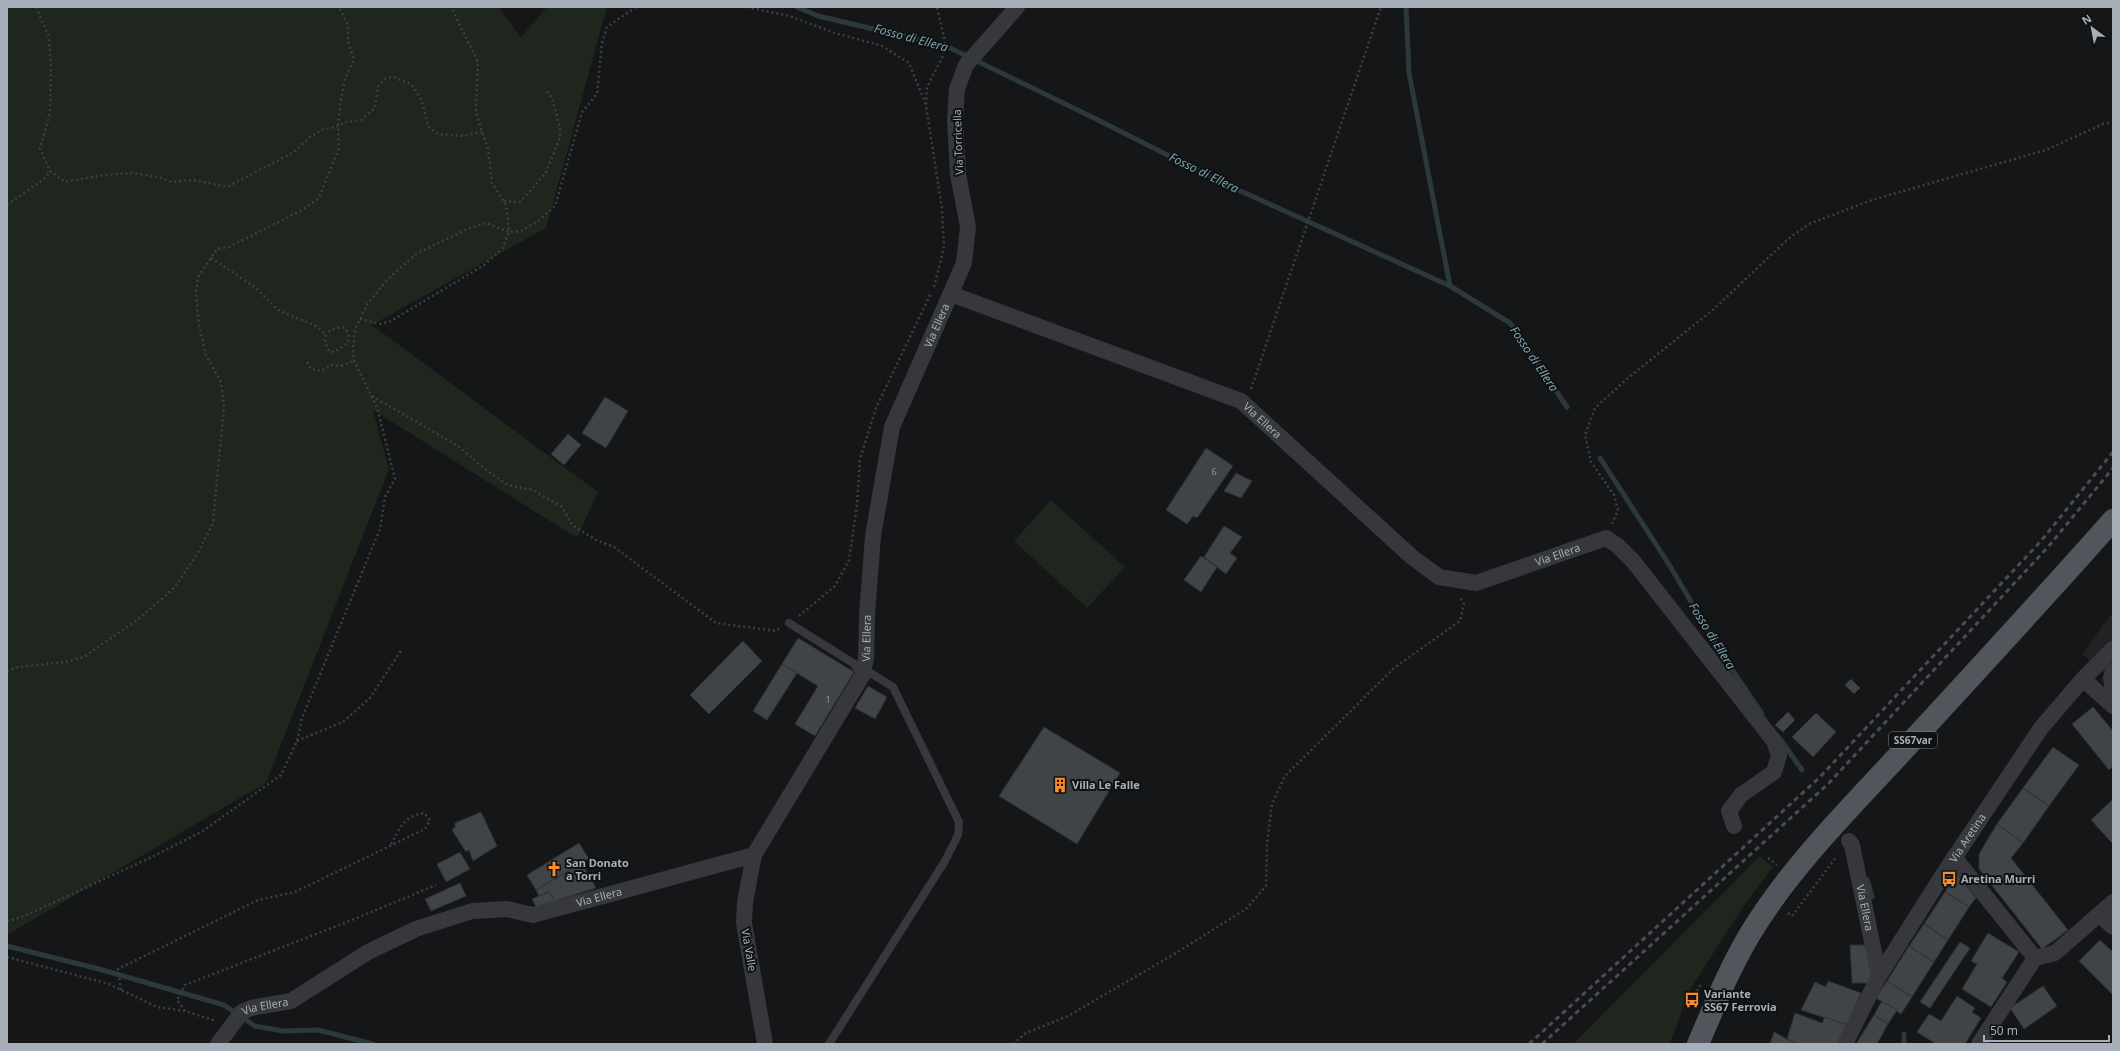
<svg xmlns="http://www.w3.org/2000/svg" width="2120" height="1051" font-family="'Noto Sans',sans-serif">
	<rect width="100%" height="100%" fill="#151617"/>
	<polygon fill="#212224" points="2113,612 2113,681 2082,654"/>
	<g fill="#1e261d">
		<polygon points="7,7 499,7 521,37 547,7 607,7 546,228 372,325 598,492 577,538 373,410 389,469 266,783 7,935"/>
		<polygon points="1051,500 1125,567 1087,608 1014,541"/>
		<polygon points="1760,856 1773,867 1743,907 1689,991 1670,1044 1573,1044"/>
	</g>
	<g fill="none" stroke-linecap="round" stroke-linejoin="round">
		<g stroke="#2b383c" stroke-width="5">
			<polyline points="797,7 818,16 946,46 1094,118 1223,183 1450,286 1510,323 1567,407"/>
			<polyline points="1406,7 1409,73 1450,286"/>
			<polyline points="1600,458 1670,566 1723,656 1762,714"/>
			<polyline points="1781,740 1802,770"/>
			<polyline points="1867,879 1872,897"/>
			<polyline points="7,946 99,969 224,1005 255,1026 283,1031 318,1030 373,1044"/>
			<polyline points="1904,1044 1904,1034"/>
		</g>
	</g>
	<g fill="#414447" stroke="#2f3033">
		<polygon points="605,397 628,411 606,448 582,433"/>
		<polygon points="568,434 581,445 564,465 551,454"/>
		<polygon points="1206,448 1233,466 1197,518 1193,516 1187,524 1166,510"/>
		<polygon points="1236,473 1252,481 1241,498 1224,491"/>
		<polygon points="1224,526 1242,537 1230,553 1237,558 1226,574 1204,557"/>
		<polygon points="1201,556 1217,567 1201,592 1184,580"/>
		<polygon points="798,638 854,672 815,736 795,724 818,686 782,664"/>
		<polygon points="743,641 762,661 709,714 690,695"/>
		<polygon points="782,664 797,673 767,720 753,711"/>
		<polygon points="1851,679 1860,688 1854,694 1845,685"/>
		<polygon points="868,686 887,697 875,719 855,708"/>
		<polygon points="2093,707 2113,731 2113,766 2109,770 2072,724"/>
		<polygon points="1788,712 1795,720 1783,732 1775,725"/>
		<polygon points="1816,713 1836,732 1813,757 1792,737"/>
		<polygon points="1044,727 1120,773 1077,844 999,796"/>
		<polygon points="2053,747 2079,765 2049,806 2023,788"/>
		<polygon points="2023,788 2049,806 2023,843 1997,824"/>
		<polygon points="2112,800 2113,801 2113,844 2091,820"/>
		<polygon points="481,812 497,846 473,861 469,850 466,852 452,830 455,827 455,823"/>
		<polygon points="1997,824 2023,843 2011,858 2068,930 2042,949 1979,869 1979,854"/>
		<polygon points="579,843 589,859 536,890 527,875"/>
		<polygon points="460,852 470,869 446,882 437,864"/>
		<polygon points="582,863 596,888 555,901 549,892 539,896 536,890"/>
		<polygon points="1957,874 1976,898 1969,907 1945,892"/>
		<polygon points="460,883 466,896 431,911 425,899"/>
		<polygon points="549,892 555,901 536,907 532,899"/>
		<polygon points="1945,892 1969,907 1948,940 1924,924"/>
		<polygon points="1924,924 1948,940 1934,962 1909,946"/>
		<polygon points="1988,933 2019,952 2002,978 2007,982 1991,1007 1962,989 1977,964 1971,961"/>
		<polygon points="2100,940 2113,952 2113,995 2079,961"/>
		<polygon points="1960,942 1970,948 1930,1008 1920,1002"/>
		<polygon points="1850,945 1869,945 1872,975 1868,983 1852,983"/>
		<polygon points="1909,946 1934,962 1912,997 1887,981"/>
		<polygon points="1828,981 1861,993 1847,1025 1801,1010 1815,982 1826,987"/>
		<polygon points="1887,981 1912,997 1901,1014 1876,998"/>
		<polygon points="2043,986 2057,1006 2024,1029 2010,1008"/>
		<polygon points="1957,996 1975,1008 1972,1012 1981,1018 1965,1044 1936,1044 1917,1032 1929,1014 1941,1021"/>
		<polygon points="1882,1001 1897,1010 1888,1024 1874,1015"/>
		<polygon points="1795,1013 1822,1023 1825,1017 1847,1025 1837,1044 1796,1044 1787,1039"/>
		<polygon points="1874,1015 1888,1024 1877,1044 1856,1044"/>
		<polygon points="1774,1032 1787,1039 1796,1044 1770,1044"/>
	</g>
	<g fill="none" stroke-linecap="round" stroke-linejoin="round">
		<g stroke="#3c4044" stroke-width="2.5" stroke-dasharray="2 3" stroke-linecap="butt">
			<polyline points="36,7 49,37 51,70 50,113 40,149 50,171 65,182 104,175 130,173 159,177 171,182 194,180 227,187 294,152 310,137 322,130 338,126 346,122 361,120 374,109 379,85 386,78 393,77 411,84 422,101 428,126 438,134 461,136 482,132"/>
			<polyline points="747,7 789,16 835,33 882,46 909,63 926,105"/>
			<polyline points="504,201 520,202 545,174 560,138 560,128 552,98 546,90"/>
			<polyline points="7,205 44,179 50,171"/>
			<path d="M211,258L255,287L278,310L314,325L326,334L325,341L329,351L334,352L348,343C349,336 349,331 342,327L331,330L326,334"/>
			<polyline points="934,287 944,247 942,209 926,106 927,87 943,56 946,46 937,7"/>
			<polyline points="360,319 380,324 391,321 484,265 503,248 509,232 521,231 538,221 555,206 582,112 597,94 602,43 607,27 636,7"/>
			<polyline points="307,362 311,369 321,371 331,365 341,366 354,361"/>
			<polyline points="1251,389 1381,7"/>
			<polyline points="372,396 458,446 486,470 508,485 533,490 562,507 572,525 596,540 614,547 716,623 776,631 780,628"/>
			<polyline points="1612,524 1618,510 1614,495 1591,462 1585,435 1595,408 1628,378 1714,309 1788,239 1809,224 1872,200 2046,150 2103,124 2113,122"/>
			<polyline points="799,616 835,586 849,560 857,505 860,459 876,408 931,293"/>
			<polyline points="7,671 18,667 66,662 84,657 141,617 175,587 197,554 213,523 224,406 221,382 206,355 199,325 196,293 198,277 217,249 229,247 302,210 319,198 339,148 338,126 341,100 345,78 354,60 348,41 348,25 339,7"/>
			<polyline points="297,741 343,722 370,698 402,649"/>
			<polyline points="1768,858 1777,865"/>
			<polyline points="1788,913 1792,916 1837,856"/>
			<polyline points="7,921 22,917 154,856 203,831 281,775 297,741 302,718 380,529 385,497 395,479 377,407 354,361 353,346 355,329 368,303 388,279 416,254 467,229 486,223 509,232 506,205 492,183 488,149 476,113 478,62 451,7"/>
			<polyline points="7,957 109,984 157,1007 185,1011 216,1021"/>
			<path d="M121,990L118,969L258,900L295,892L425,829L430,820L424,813C403,816 400,829 390,846"/>
			<polyline points="1692,1000 1701,984"/>
			<polyline points="185,1011 177,1000 185,985 357,918 436,885"/>
			<polyline points="1013,1044 1026,1033 1068,1016 1176,953 1246,909 1266,886 1267,844 1272,804 1285,776 1394,668 1460,621 1464,604 1460,597"/>
		</g>
		<g stroke="#36383d" stroke-width="8">
			<polyline points="789,623 853,663 862,675"/>
			<polyline points="829,1044 945,861 958,835 959,822 893,687 864,669"/>
		</g>
		<g stroke="#36383d" stroke-width="16">
			<path id="s1" d="M951,294L1241,401L1412,557L1439,577L1476,583L1606,538L1618,546L1633,561L1774,741L1779,755L1774,772L1741,795L1729,811L1734,826"/>
			<polyline points="2113,671 2111,678 2113,695"/>
			<polyline points="2083,679 2113,706"/>
			<path id="s2" d="M1849,841L1852,845L1879,976"/>
			<polyline points="1954,857 2035,958"/>
			<polyline points="2100,915 2113,927"/>
			<path id="s3" d="M218,1044L242,1012L251,1008L291,1001L368,952L416,929L472,911L507,909L533,915L754,855"/>
			<path id="s4" d="M765,1044L744,923L745,902L754,855L862,676L866,659L867,614L873,536L892,427L964,263L968,227L958,174L955,119L957,89L966,65L1017,7"/>
			<path id="s5" d="M1845,1044L1879,976L1942,876L2041,728L2083,679L2113,649"/>
			<polyline points="1979,1044 2035,958 2055,953 2113,902"/>
		</g>
		<path stroke="#52565c" stroke-width="22" d="M1698,1044C1714,1007 1729,969 1750,934C1790,868 1847,811 1899,755C1971,677 2043,599 2113,520"/>
		<g stroke="#494d52" stroke-width="3" stroke-dasharray="5 4" stroke-linecap="butt">
			<polyline points="1529,1044 1820,777 2041,541 2113,452"/>
			<polyline points="1542,1044 1828,784 2048,547 2113,468"/>
		</g>
	</g>
	<defs>
		<symbol id="building-bare" viewBox="-9 -9 18 18"><path d="M-4-6H4V6H1V3H-1V6H-4ZM-2.5-4.3h1.7v1.8h-1.7ZM.8-4.3h1.7v1.8H.8ZM-2.5-1h1.7V.8h-1.7ZM.8-1h1.7V.8H.8Z" fill="#f98c2c" stroke="#101112" stroke-width="2.5" paint-order="stroke"/></symbol>
		<symbol id="church-bare" viewBox="-9 -9 18 18"><path d="M-1.2-6h2.4v3.5h3.3v2.4h-3.3V6h-2.4V-.1h-3.3v-2.4h3.3Z" fill="#f98c2c" stroke="#101112" stroke-width="2.5" paint-order="stroke"/></symbol>
		<symbol id="bus-bare" viewBox="-9 -9 18 18"><path d="M-5-6H5V4H4V6H2V4H-2V6H-4V4H-5ZM-3.5-4V0h7V-4ZM-3.5 1.2v1.5H-2V1.2ZM2 1.2v1.5H3.5V1.2Z" fill="#f98c2c" stroke="#101112" stroke-width="2.5" paint-order="stroke"/></symbol>
	</defs>
	<g fill-rule="evenodd">
		<use href="#building-bare" x="1049" y="774" width="22" height="22"/>
		<use href="#church-bare" x="543" y="858" width="22" height="22"/>
		<use href="#bus-bare" x="1938" y="868" width="22" height="22"/>
		<use href="#bus-bare" x="1681" y="989" width="22" height="22"/>
	</g>
	<g text-anchor="middle" stroke-width="4" stroke-linejoin="round" paint-order="stroke">
		<g font-size="9" fill="#8e949c">
			<text x="1214" y="475">6</text>
			<text x="828" y="703">1</text>
		</g>
		<rect fill="#101112" stroke="#7a8086" stroke-width="1" x="1889" y="732" width="48" height="16" rx="3"/>
		<g font-size="10" font-weight="bold" fill="#a7afb8">
			<text x="1913" y="744">SS67var</text>
		</g>
		<g font-size="11" fill="#a7afb8" stroke="#101112">
			<text transform="translate(958 142) rotate(-92)" y="4">Via Torricella</text>
			<text dy="4" stroke="none"><textPath href="#s4" startOffset="763">Via Ellera</textPath></text>
			<text dy="4" stroke="none"><textPath href="#s1" startOffset="338">Via Ellera</textPath></text>
			<text dy="4" stroke="none"><textPath href="#s1" startOffset="698">Via Ellera</textPath></text>
			<text dy="4" stroke="none"><textPath href="#s4" startOffset="439">Via Ellera</textPath></text>
			<text dy="4" stroke="none"><textPath href="#s5" startOffset="240">Via Aretina</textPath></text>
			<text dy="4" stroke="none"><textPath href="#s3" startOffset="424">Via Ellera</textPath></text>
			<text dy="4" stroke="none"><textPath href="#s2" startOffset="69">Via Ellera</textPath></text>
			<text transform="translate(749 950) rotate(80)" y="4">Via Valle</text>
			<text dy="4" stroke="none"><textPath href="#s3" startOffset="64">Via Ellera</textPath></text>
		</g>
		<g font-size="11" font-weight="bold" fill="#a7afb8" stroke="#101112" text-anchor="start">
			<text x="1072" y="789">Villa Le Falle</text>
			<text x="566" y="867">San Donato<tspan x="566" dy="13">a Torri</tspan></text>
			<text x="1961" y="883">Aretina Murri</text>
			<text x="1704" y="998">Variante<tspan x="1704" dy="13">SS67 Ferrovia</tspan></text>
		</g>
		<g font-size="12" font-style="italic" fill="#7ca5b4" stroke="#101112">
			<text transform="translate(911 38) rotate(15)" y="4">Fosso di Ellera</text>
			<text transform="translate(1204 173) rotate(26)" y="4">Fosso di Ellera</text>
			<text transform="translate(1534 359) rotate(56)" y="4">Fosso di Ellera</text>
			<text transform="translate(1712 636) rotate(58)" y="4">Fosso di Ellera</text>
		</g>
	</g>
	<rect width="2120" height="1051" fill="none" stroke="#a7afb8" stroke-width="16"/>
	<g transform="translate(2092 28) rotate(328)" stroke="#101112" stroke-width="3" paint-order="stroke">
	<path d="M0-3L7 15L0 10L-7 15Z" fill="#a7afb8"/>
	<text y="-6" font-size="11" font-weight="bold" text-anchor="middle" fill="#a7afb8">N</text>
	</g>
	<path d="M1984 1035v6h125v-6" fill="none" stroke="#a7afb8" stroke-width="2"/>
	<text x="1990" y="1035" font-size="12" fill="#a7afb8" stroke="#101112" stroke-width="3" paint-order="stroke">50 m</text>
</svg>
